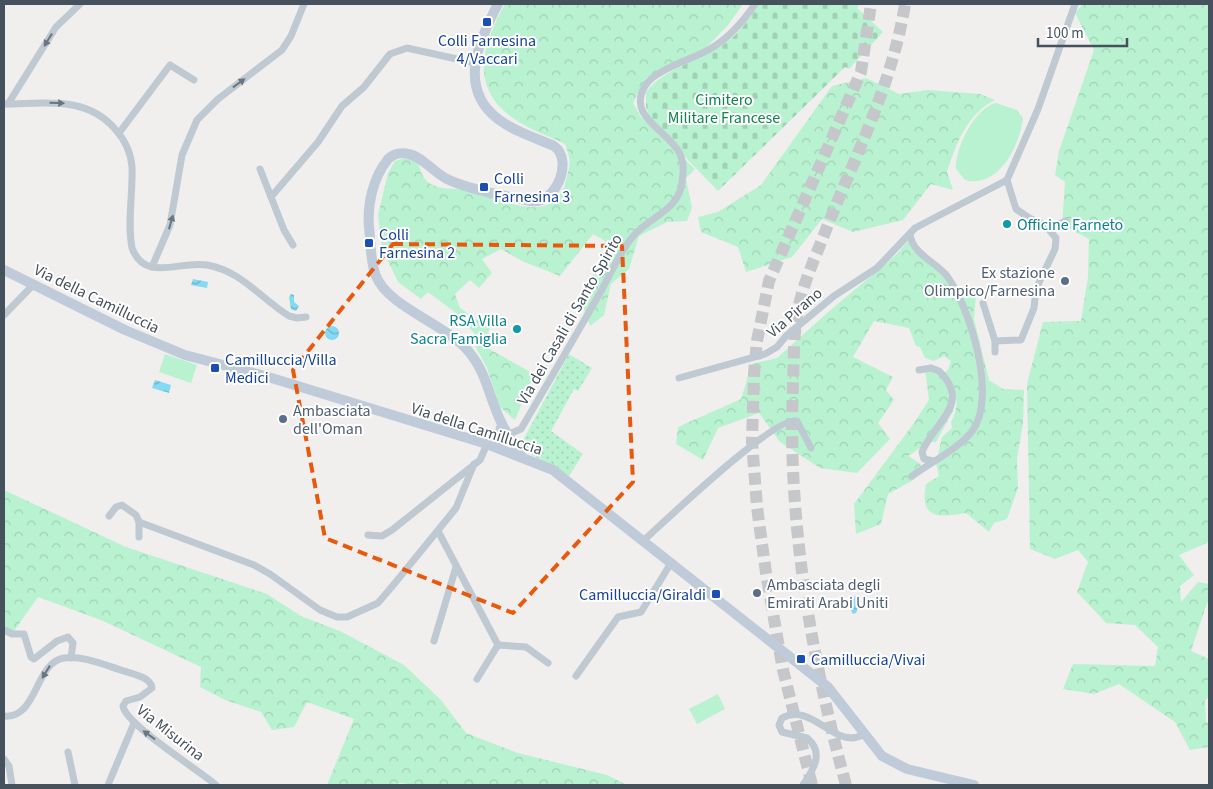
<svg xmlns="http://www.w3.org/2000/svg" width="1213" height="789" font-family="'Source Sans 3',sans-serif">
	<defs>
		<pattern id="forest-crowns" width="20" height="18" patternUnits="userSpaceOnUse" patternTransform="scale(1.25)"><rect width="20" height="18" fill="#b9f2d0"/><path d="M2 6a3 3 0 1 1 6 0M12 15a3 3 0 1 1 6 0" fill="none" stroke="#a0d1b5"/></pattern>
		<pattern id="cemetery-stones" width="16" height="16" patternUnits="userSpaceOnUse" patternTransform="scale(1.25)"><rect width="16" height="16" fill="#b9f2d0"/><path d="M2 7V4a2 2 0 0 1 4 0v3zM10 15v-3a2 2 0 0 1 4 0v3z" fill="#a0d1b5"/></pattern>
		<pattern id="garden-dots" width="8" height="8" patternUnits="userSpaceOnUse" patternTransform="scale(1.25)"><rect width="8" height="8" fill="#b9f2d0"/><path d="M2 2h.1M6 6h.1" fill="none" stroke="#a0d1b5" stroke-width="1.8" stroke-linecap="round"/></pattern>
		<pattern id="water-waves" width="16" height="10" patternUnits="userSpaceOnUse" patternTransform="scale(1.25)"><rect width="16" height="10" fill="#82daf3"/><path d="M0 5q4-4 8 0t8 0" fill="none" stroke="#6cb3c8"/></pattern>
	</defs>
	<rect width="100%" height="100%" fill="#f1eeee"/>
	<g fill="#b9f2d0">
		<path d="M996,103L1017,110L1023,118C1020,145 999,189 965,180L956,169C954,150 975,107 996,103Z"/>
		<polygon points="165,354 197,365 191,383 159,372"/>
		<polygon points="718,694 725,709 697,724 689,709"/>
	</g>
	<g fill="url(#forest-crowns)">
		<path d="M505,4H743L728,25L703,51L646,78L633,103L641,117L695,169L686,178L692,208L687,221L667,222L639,236L629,269L611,284L604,315L590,326L580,299L610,244L593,234L560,276L524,262L501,249L482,259L492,273L479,288L470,280L455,294L460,308L490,329L483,341L491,350L534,374L515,420L500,407L487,368L472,340L475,334L456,313L428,292L421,299L398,282L382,248L378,215L388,173L395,161L406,158L417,161C420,167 421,175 425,179C435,192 457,187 472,191C499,198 552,227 565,184C570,164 572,163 565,144C549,136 530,130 516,120C468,89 482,45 505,4Z"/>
		<polygon points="1083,4 1209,4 1209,542 1179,555 1194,575 1180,586 1181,602 1198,582 1209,584 1209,603 1207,603 1191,651 1209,659 1209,697 1205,700 1206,722 1209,723 1209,747 1190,750 1175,722 1119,684 1094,694 1063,689 1073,664 1155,666 1158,647 1135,625 1106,623 1077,592 1088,562 1078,550 1055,559 1030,549 1027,384 1043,322 1081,321 1088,277 1089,239 1062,225 1065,182 1055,175 1059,151 1094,50 1075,13"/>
		<path d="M866,78L899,94L928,90L980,94L995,100C967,114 956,144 947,172L953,190L931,184L903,220L853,232L822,219L792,257L746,272L738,247L701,232L698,217L718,212L761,185L832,86Z"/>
		<path d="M909,240L938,269L954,291L965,288L976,294L974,319L989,380L1003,389L1024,390L1023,423L1017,459L1018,488L1007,519L994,523L989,532L966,513C938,518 919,519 926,484L939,476L936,463L942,437L952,428L951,422C957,411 958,402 954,390L948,395L953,411L936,442H929L908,456L921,464L915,479L888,494L881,524L856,534L854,504L914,423L929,400L925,369L943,374L948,370L951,361L944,356L934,361L925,358L920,347L916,346L909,328L874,321L853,357L893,377L886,390L894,400L878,423L890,439L857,473L820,468L780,442L759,413L718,428L703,460L676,444L678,427L741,399L752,364L777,358L826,314L897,254Z"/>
		<polygon points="4,490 126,547 267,594 301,616 342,632 404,665 441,700 466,733 518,753 607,775 627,785 411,785 401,783 391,785 327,785 354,719 307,702 294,727 272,730 261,712 225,700 200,687 201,667 101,620 38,597 12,634 4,631"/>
	</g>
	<path fill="url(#cemetery-stones)" d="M759,4H860L857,8L883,32L849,69L845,67L718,191L687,159L672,138L649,116L646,107V92C665,68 699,61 724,44C739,34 749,19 759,4Z"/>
	<polygon fill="url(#garden-dots)" points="569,354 592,368 578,391 574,389 551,431 583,454 569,476 523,450 520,446"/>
	<g fill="url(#water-waves)">
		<polygon points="193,279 208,282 207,288 191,285"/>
		<polygon points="291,294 294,295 294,302 299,306 296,311 291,309 289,297"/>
		<circle cx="332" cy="333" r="7"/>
		<polygon points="155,380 171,385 169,393 152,388"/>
		<polygon points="855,596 859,597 861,601 856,613 853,614 850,609"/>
	</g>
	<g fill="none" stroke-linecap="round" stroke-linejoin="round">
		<g stroke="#c6c7ca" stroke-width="12" stroke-dasharray="12 6" stroke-linecap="butt">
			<polyline points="812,785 783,670 766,573 757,507 752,441 754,374 757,341 769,281 861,72 871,4"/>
			<path d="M846,785C811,657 787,519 793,385C794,358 793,328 800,301C805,280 814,260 822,240C852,162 892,87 905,4"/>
		</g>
		<g stroke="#bec9d2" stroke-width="7">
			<path d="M4,104C44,104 86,95 115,129C125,140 131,153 132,167C133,194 127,222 132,248C145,283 180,260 207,265C242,271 261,299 289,316L297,318L306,317"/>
			<polyline points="8,104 56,27 80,4"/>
			<polyline points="119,133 170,65 194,80"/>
			<polyline points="260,169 284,230 293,245"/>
			<polyline points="271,197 318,142 342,106 364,87 390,54 407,48 475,63"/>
			<polyline points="1049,228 1066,221"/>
			<path d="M910,234C912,254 936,262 947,276C970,307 997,396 973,430C961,447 930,463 912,476"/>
			<polyline points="152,267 170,225 182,155 197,120 218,99 282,50 291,36 304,4"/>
			<polyline points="983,303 995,341 1021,340 1034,308 1036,289 1055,249 1056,238 1044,224 1029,218 1016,209 1007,180"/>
			<polyline points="4,315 34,284"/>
			<polyline points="995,341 995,352"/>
			<path d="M919,370L931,368L939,371C973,404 933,423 922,452L924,459L933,461"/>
			<polyline points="679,378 765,354 777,347 786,336 834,296 877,268 915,228 1007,180 1038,109 1075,4"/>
			<path d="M509,434L521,429C548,383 575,337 601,291C611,273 621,250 634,235C650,217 674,212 681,188C683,177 685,165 680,154C670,131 626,118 645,86C654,70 693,59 710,49C729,38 743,22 755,4"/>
			<polyline points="109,516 116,507 122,505 136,515 139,522"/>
			<polyline points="438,531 498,645 477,679"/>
			<polyline points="368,535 382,536 392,530 480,460 487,444"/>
			<polyline points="139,537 139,522 254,565 270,574 320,610 337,617 347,617 378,603 395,583 456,508 474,464"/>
			<path d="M643,541C663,523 778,413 797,421L811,448"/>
			<polyline points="4,630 12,634 24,634 31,657 34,659 57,641 68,637 73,643 71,658"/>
			<polyline points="434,641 456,567"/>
			<polyline points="498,645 526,647 548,663"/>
			<polyline points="576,676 618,617 641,612 671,563"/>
			<path d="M4,716C37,720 35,662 64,658C83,655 107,666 124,671C133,674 151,677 152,688L140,697L126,701L123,706C125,724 199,770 216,785"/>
			<polyline points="68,752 75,785"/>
			<polyline points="4,759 9,766 12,785"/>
			<polyline points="108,785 134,723"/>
			<path d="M803,785C813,770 825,753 807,738L782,732L779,725L782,718C813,701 835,752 864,734"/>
		</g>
		<g stroke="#bfcbd9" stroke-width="10">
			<path d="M498,4C479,40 457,88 498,119C515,132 536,138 554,146C574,160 556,205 531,201C509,197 465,188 447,179C433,172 423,157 409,154C401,152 393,154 388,159C373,178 367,204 369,227C371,243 370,262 376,276C388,307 448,325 469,352C487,373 490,401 502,424C507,435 516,446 522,457"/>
			<polyline points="4,270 125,330 185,355 265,376 487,444 553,470 828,687 882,756 907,769 974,785"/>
			<polyline points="489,445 497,440 502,425"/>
		</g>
	</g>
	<defs><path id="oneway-solid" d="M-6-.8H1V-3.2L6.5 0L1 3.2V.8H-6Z" transform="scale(1.25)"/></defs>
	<g fill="#697580">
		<use href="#oneway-solid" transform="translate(48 40) rotate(122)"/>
		<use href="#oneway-solid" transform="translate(239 83) rotate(-36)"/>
		<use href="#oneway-solid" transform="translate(57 103) rotate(1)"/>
		<use href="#oneway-solid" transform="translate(171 222) rotate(-74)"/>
		<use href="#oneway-solid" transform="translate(46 672) rotate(122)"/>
		<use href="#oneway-solid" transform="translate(149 735) rotate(-144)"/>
	</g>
	<path fill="none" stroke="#e8590c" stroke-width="4" stroke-dasharray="10 6" stroke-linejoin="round" d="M393,244L622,246L633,482L513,613L325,538L293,370Z"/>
	<g fill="#1a4fb4" stroke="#fff" stroke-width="2">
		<rect x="482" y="17" width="10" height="10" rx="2.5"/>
		<rect x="479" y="182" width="10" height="10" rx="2.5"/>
		<rect x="364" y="238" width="10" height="10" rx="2.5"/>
		<rect x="210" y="363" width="10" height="10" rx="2.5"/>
		<rect x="711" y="589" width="10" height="10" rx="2.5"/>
		<rect x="796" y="654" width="10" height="10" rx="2.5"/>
	</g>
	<g fill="#0f9aa8" stroke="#fff" stroke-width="2">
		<circle cx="1007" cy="224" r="5"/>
		<circle cx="517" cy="329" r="5"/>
	</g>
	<g fill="#5c6f8a" stroke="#fff" stroke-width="2">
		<circle cx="1065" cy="281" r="5"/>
		<circle cx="283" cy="419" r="5"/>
		<circle cx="757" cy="593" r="5"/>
	</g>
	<g text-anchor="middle" stroke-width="4" stroke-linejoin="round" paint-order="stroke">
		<g font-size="16" fill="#164399" stroke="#fff" text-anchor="start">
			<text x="487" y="46" text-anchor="middle">Colli Farnesina<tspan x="487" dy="18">4/Vaccari</tspan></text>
			<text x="494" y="184">Colli<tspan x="494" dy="18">Farnesina 3</tspan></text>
			<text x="379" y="240">Colli<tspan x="379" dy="18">Farnesina 2</tspan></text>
			<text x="225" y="365">Camilluccia/Villa<tspan x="225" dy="18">Medici</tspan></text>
			<text x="706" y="600" text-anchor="end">Camilluccia/Giraldi</text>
			<text x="811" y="665">Camilluccia/Vivai</text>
		</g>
		<g font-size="16" fill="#0f854c" stroke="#fff">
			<text x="724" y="105">Cimitero<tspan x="724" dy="18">Militare Francese</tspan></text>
		</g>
		<g font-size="16" fill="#0d838f" stroke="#fff" text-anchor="start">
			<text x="1017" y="230">Officine Farneto</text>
			<text x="507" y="326" text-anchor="end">RSA Villa<tspan x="507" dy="18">Sacra Famiglia</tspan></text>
		</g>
		<g font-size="16" fill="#4e5e75" stroke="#fff" text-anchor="start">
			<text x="1055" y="278" text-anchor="end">Ex stazione<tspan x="1055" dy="18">Olimpico/Farnesina</tspan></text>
			<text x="293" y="416">Ambasciata<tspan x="293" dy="18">dell'Oman</tspan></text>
			<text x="767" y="590">Ambasciata degli<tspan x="767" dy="18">Emirati Arabi Uniti</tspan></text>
		</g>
		<g font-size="16" fill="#45515d" stroke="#fff">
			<text transform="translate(97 298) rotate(26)" y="6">Via della Camilluccia</text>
			<text transform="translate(794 312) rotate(-41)" y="6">Via Pirano</text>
			<text transform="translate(569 319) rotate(-60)" y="6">Via dei Casali di Santo Spirito</text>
			<text transform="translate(477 428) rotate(18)" y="6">Via della Camilluccia</text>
			<text transform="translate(171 732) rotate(38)" y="6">Via Misurina</text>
		</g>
	</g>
	<rect width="1213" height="789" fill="none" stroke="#45515d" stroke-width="10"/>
	<path d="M1038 38v8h89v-8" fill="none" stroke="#45515d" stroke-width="2.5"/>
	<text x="1046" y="38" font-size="15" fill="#45515d" stroke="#ffffff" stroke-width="4" paint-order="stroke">100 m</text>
</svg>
